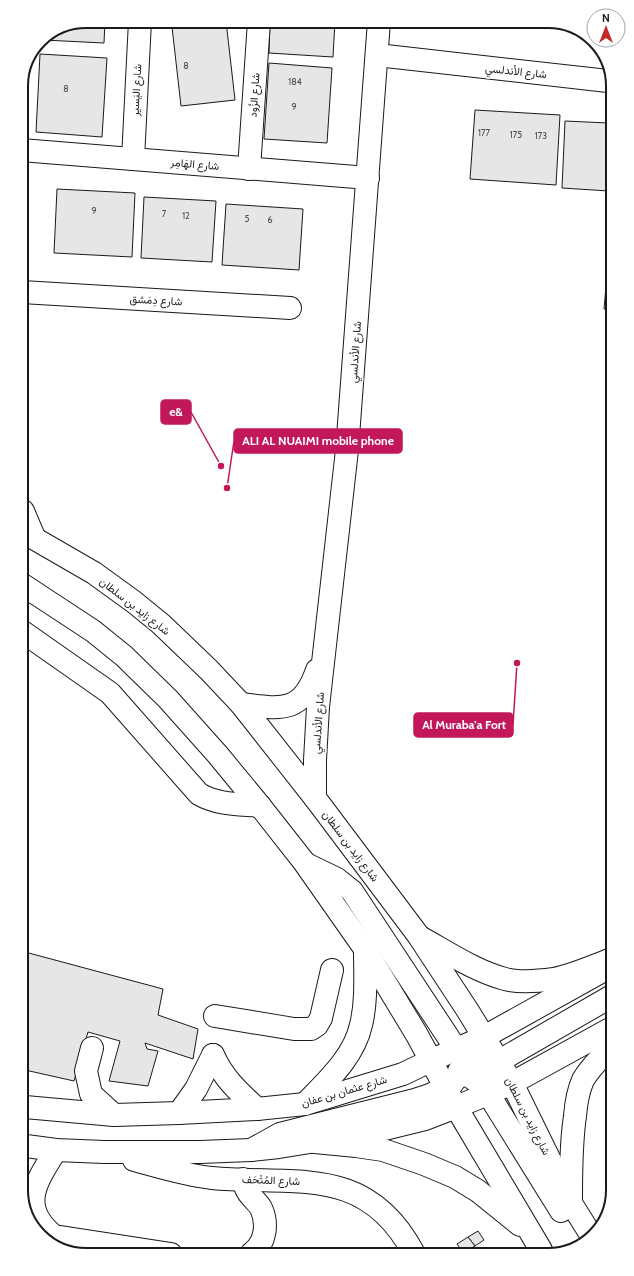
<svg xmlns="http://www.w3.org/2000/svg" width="634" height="1276" font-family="Cabin,Vazirmatn,sans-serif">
	<rect width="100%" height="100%" fill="#fff"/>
	<g fill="#e6e6e6" stroke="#1a1a1a">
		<polygon points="86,21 105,21 104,43 43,40"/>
		<polygon points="217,21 226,21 235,100 181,106 172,27"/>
		<polygon points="270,21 335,21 333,57 269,53"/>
		<polygon points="40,54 107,58 102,137 36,132"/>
		<polygon points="269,63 332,68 327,143 264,139"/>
		<polygon points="475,110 560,115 556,185 470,179"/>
		<polygon points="565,121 608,123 609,191 562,188"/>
		<polygon points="57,189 135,193 132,257 54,253"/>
		<polygon points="144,197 216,201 212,262 141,258"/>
		<polygon points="226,204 303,209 299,270 222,265"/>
		<polygon points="609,252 609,310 604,309"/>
		<polygon points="25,952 163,989 158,1015 198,1029 193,1059 145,1043 147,1049 158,1051 148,1086 109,1081 120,1041 88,1032 74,1081 25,1070"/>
		<polygon points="478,1231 484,1240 475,1246 468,1237"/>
		<polygon points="468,1237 475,1246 466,1251 462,1251 457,1244"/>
	</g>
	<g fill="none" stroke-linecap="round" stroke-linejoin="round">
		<defs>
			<g id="minor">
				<polyline points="377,55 608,81"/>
				<polyline points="21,150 368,178"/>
				<polyline points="133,159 140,21"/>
				<polyline points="249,169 259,21"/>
				<polyline points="22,292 290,308"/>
				<polyline points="23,511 34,537"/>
				<path d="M23,632L110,693L199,794C218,805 239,804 260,806"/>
				<path d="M241,704C281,709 302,714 317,670"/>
				<polyline points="315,798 315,760 318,707 347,450 379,21"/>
				<polyline points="215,1016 294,1029 311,1029 317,1025 321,1018 332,970"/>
				<polyline points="92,1048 86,1071 91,1094 114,1115"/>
				<path d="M213,1055C224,1079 238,1091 257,1109"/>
				<polyline points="25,1107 114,1115 179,1113 257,1109 305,1104 403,1074 432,1060"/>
				<polyline points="179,1113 196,1089 213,1055"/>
				<polyline points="26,1146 56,1150 104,1152 200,1152 251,1150 279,1147 372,1132 425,1119 456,1107"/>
				<path d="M56,1150C36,1182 18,1207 54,1236L171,1254"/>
				<path d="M134,1160C160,1167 185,1175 212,1178C294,1186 365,1163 413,1252"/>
				<path d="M243,1179C245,1186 246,1191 251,1196C254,1200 259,1204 261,1208C268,1223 266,1243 252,1253"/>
			</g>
			<g id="major">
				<polyline points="432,1060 484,1037 608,968"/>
				<polyline points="456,1107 488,1094 512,1083 612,1028"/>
			</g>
			<g id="highway">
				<polyline points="23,532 94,573 134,602 161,624 209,670 241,704 315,798 418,935 468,1011 512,1083 571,1203 591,1235"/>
				<polyline points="23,585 93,631 124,656 168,699 218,755 260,806 304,862 365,949 417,1035 456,1107 541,1250"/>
				<polyline points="306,864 337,879 352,891 456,1049 473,1064 512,1083"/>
				<path d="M420,937C447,952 475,971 505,979C520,983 539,981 554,979C574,975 593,966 612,959"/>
				<polyline points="487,1068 612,996"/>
				<polyline points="459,1071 472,1078 484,1087 561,1211"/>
				<path d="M305,1104C327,1081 354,1057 361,1025C367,1001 365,974 365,949"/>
				<polyline points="315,1142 356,1146 383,1150 424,1164 455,1177 478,1191 520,1225"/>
				<polyline points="251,1150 280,1134 415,1100 430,1095 452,1084 477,1050"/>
				<path d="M571,1198C571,1170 571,1143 575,1116C576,1104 578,1091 583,1080C590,1067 603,1056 612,1045"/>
			</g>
		</defs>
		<use href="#minor" stroke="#1a1a1a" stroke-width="24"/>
		<use href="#major" stroke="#1a1a1a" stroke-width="24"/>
		<use href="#highway" stroke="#1a1a1a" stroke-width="24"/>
		<use href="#minor" stroke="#fff" stroke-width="22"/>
		<use href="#major" stroke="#fff" stroke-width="22"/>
		<use href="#highway" stroke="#fff" stroke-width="22"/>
	</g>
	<g text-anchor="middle" stroke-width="3" stroke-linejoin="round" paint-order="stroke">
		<g font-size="9" fill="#4d4d4d">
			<text x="186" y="69">8</text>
			<text x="295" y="85">184</text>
			<text x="66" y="92">8</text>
			<text x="294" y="110">9</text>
			<text x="484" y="136">177</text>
			<text x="516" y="138">175</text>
			<text x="541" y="139">173</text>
			<text x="94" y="214">9</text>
			<text x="164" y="217">7</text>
			<text x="186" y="219">12</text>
			<text x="247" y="222">5</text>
			<text x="270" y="223">6</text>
		</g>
		<g font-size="11" fill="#1a1a1a" stroke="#fff">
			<text transform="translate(516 71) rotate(6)" y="4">شارع الأندلسي</text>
			<text transform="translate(136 90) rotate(-87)" y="4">شارع اليَسير</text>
			<text transform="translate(254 95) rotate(-86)" y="4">شارع الزُود</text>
			<text transform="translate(195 164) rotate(5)" y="4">شارع الهَامِر</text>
			<text transform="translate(156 300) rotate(3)" y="4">شارع دِمَشق</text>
			<text transform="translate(355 352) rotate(-86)" y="4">شارع الأندلسي</text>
			<text transform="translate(135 606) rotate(38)" y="4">شارع زايد بن سلطان</text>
			<text transform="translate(318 723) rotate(-86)" y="4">شارع الأندلسي</text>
			<text transform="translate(351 846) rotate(53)" y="4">شارع زايد بن سلطان</text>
			<text transform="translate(344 1091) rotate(-16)" y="4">شارع عثمان بن عفان</text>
			<text transform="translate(528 1116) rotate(63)" y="4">شارع زايد بن سلطان</text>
			<text transform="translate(271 1180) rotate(2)" y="4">شارع المُتْحَف</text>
		</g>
	</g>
	<path d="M0 0H634V1276H0ZM86 28H548A58 58 0 0 1 606 86V1190A58 58 0 0 1 548 1248H86A58 58 0 0 1 28 1190V86A58 58 0 0 1 86 28Z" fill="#fff" fill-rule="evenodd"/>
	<path fill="none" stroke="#1a1a1a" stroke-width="2" d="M86 28H548A58 58 0 0 1 606 86V1190A58 58 0 0 1 548 1248H86A58 58 0 0 1 28 1190V86A58 58 0 0 1 86 28Z"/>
	<path fill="none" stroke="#c2185b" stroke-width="1.5" d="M221 466L191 412M227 488L234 441M517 663L513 725"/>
	<g fill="#c2185b" stroke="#fff" stroke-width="1.5">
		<circle cx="221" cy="466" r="4"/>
		<circle cx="227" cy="488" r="4"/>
		<circle cx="517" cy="663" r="4"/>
	</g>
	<g fill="#c2185b" stroke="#c2185b" stroke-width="1.5">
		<rect x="161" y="400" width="30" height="24" rx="4"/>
		<rect x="234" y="429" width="168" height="24" rx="4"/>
		<rect x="414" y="713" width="99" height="24" rx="4"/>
	</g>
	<g font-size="12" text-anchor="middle" font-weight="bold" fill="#fff">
		<text x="176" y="416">e&amp;</text>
		<text x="318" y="445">ALI AL NUAIMI mobile phone</text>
		<text x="464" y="729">Al Muraba'a Fort</text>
	</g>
	<g transform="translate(606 28)"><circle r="19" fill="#ffffff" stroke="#a3a3a3"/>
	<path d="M0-3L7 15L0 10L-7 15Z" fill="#c62828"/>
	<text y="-6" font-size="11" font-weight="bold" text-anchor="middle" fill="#1a1a1a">N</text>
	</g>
</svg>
